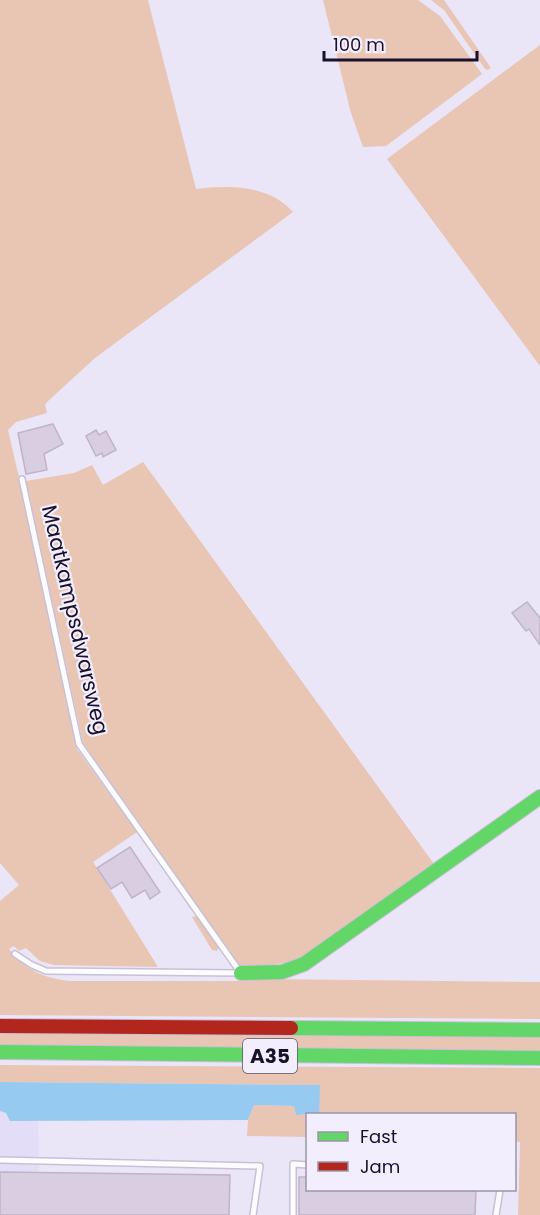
<svg xmlns="http://www.w3.org/2000/svg" width="540" height="1215" font-family="Poppins,sans-serif">
	<rect width="100%" height="100%" fill="#eae5f7"/>
	<polygon fill="#e3ddf8" points="0,1075 37,1075 40,1215 0,1215"/>
	<g fill="#e9c5b4">
		<path d="M0,0H148L196,189C229,185 269,185 293,212L95,358L47,402L45,405L47,413L16,422L8,430L41,573L77,749L137,832L93,862L158,967L54,965L40,961L26,948L19,951L14,946L9,949C28,971 41,977 69,981H253L262,979L540,982V1019L0,1015V901L19,885L0,863Z"/>
		<polygon points="323,0 418,0 440,16 482,74 386,146 363,147 351,113"/>
		<polygon points="431,0 444,0 491,68 488,70 485,69 444,10"/>
		<polygon points="540,45 540,366 387,159"/>
		<polygon points="143,462 434,864 295,962 241,968 83,743 26,481 74,473 92,465 103,485"/>
		<polygon points="197,916 219,946 217,951 212,950 192,917"/>
		<polygon points="0,1031 540,1036 540,1051 0,1047"/>
		<polygon points="0,1065 540,1068 540,1215 518,1215 520,1142 515,1141 514,1114 319,1114 319,1085 0,1082"/>
		<polygon points="254,1105 294,1106 296,1115 307,1115 307,1137 247,1136 248,1120"/>
	</g>
	<polygon fill="#97caf1" points="0,1082 320,1085 319,1114 296,1115 294,1106 254,1105 248,1120 10,1121 6,1113 0,1111"/>
	<g fill="#d9cde2" stroke="#bfb4c8" stroke-width="1.5">
		<polygon points="53,424 63,444 44,454 47,470 26,474 18,433"/>
		<polygon points="96,430 99,435 106,431 116,450 103,457 102,453 96,456 86,436"/>
		<polygon points="527,602 540,618 540,645 529,629 526,631 512,613"/>
		<polygon points="130,847 160,892 150,899 145,890 132,898 122,882 111,889 97,868"/>
		<polygon points="0,1172 230,1175 229,1215 0,1215"/>
		<polygon points="299,1177 308,1177 308,1190 476,1190 475,1215 299,1215"/>
	</g>
	<g fill="none" stroke-linecap="round" stroke-linejoin="round">
		<defs>
			<g id="lane">
				<polyline points="22,479 79,744 240,972"/>
				<polyline points="15,954 32,965 46,971 239,973"/>
				<polyline points="0,1160 260,1166 253,1215"/>
				<polyline points="293,1215 293,1164 308,1165"/>
				<polyline points="496,1215 500,1190"/>
			</g>
			<g id="fast">
				<polyline points="241,973 282,972 304,964 540,797"/>
				<polyline points="291,1028 540,1030"/>
				<polyline points="0,1052 540,1058"/>
			</g>
			<polyline id="jam" points="0,1026 291,1028"/>
		</defs>
		<use href="#lane" stroke="#c7c1d7" stroke-width="8"/>
		<use href="#fast" stroke="#c7c1d7" stroke-width="16"/>
		<use href="#jam" stroke="#c7c1d7" stroke-width="16"/>
		<use href="#lane" stroke="#fcfbfe" stroke-width="5"/>
		<use href="#fast" stroke="#63d668" stroke-width="14"/>
		<use href="#jam" stroke="#b3261e" stroke-width="14"/>
	</g>
	<g text-anchor="middle" stroke-width="4.5" stroke-linejoin="round" paint-order="stroke">
		<rect fill="#f2eefe" stroke="#5a536a" stroke-width="1.5" x="243" y="1039" width="54" height="34" rx="4.5"/>
		<g font-size="20" font-weight="bold" fill="#19102b">
			<text x="270" y="1063">A35</text>
		</g>
		<g font-size="21" fill="#19102b" stroke="#f2eefe">
			<text transform="translate(75 620) rotate(77)" y="7">Maatkampsdwarsweg</text>
		</g>
	</g>
	<rect x="306" y="1113" width="210" height="78" fill="#f2eefe" stroke="#9b95aa" stroke-width="1.5"/>
	<rect x="318" y="1132" width="30" height="9" fill="#63d668" stroke="#9b95aa" stroke-width="1.5"/>
	<text x="360" y="1143" font-size="18" fill="#19102b">Fast</text>
	<rect x="318" y="1162" width="30" height="9" fill="#b3261e" stroke="#9b95aa" stroke-width="1.5"/>
	<text x="360" y="1173" font-size="18" fill="#19102b">Jam</text>
	<path d="M324 51v9h153v-9" fill="none" stroke="#19102b" stroke-width="3"/>
	<text x="333" y="51" font-size="18" fill="#19102b" stroke="#f2eefe" stroke-width="4.5" paint-order="stroke">100 m</text>
</svg>
